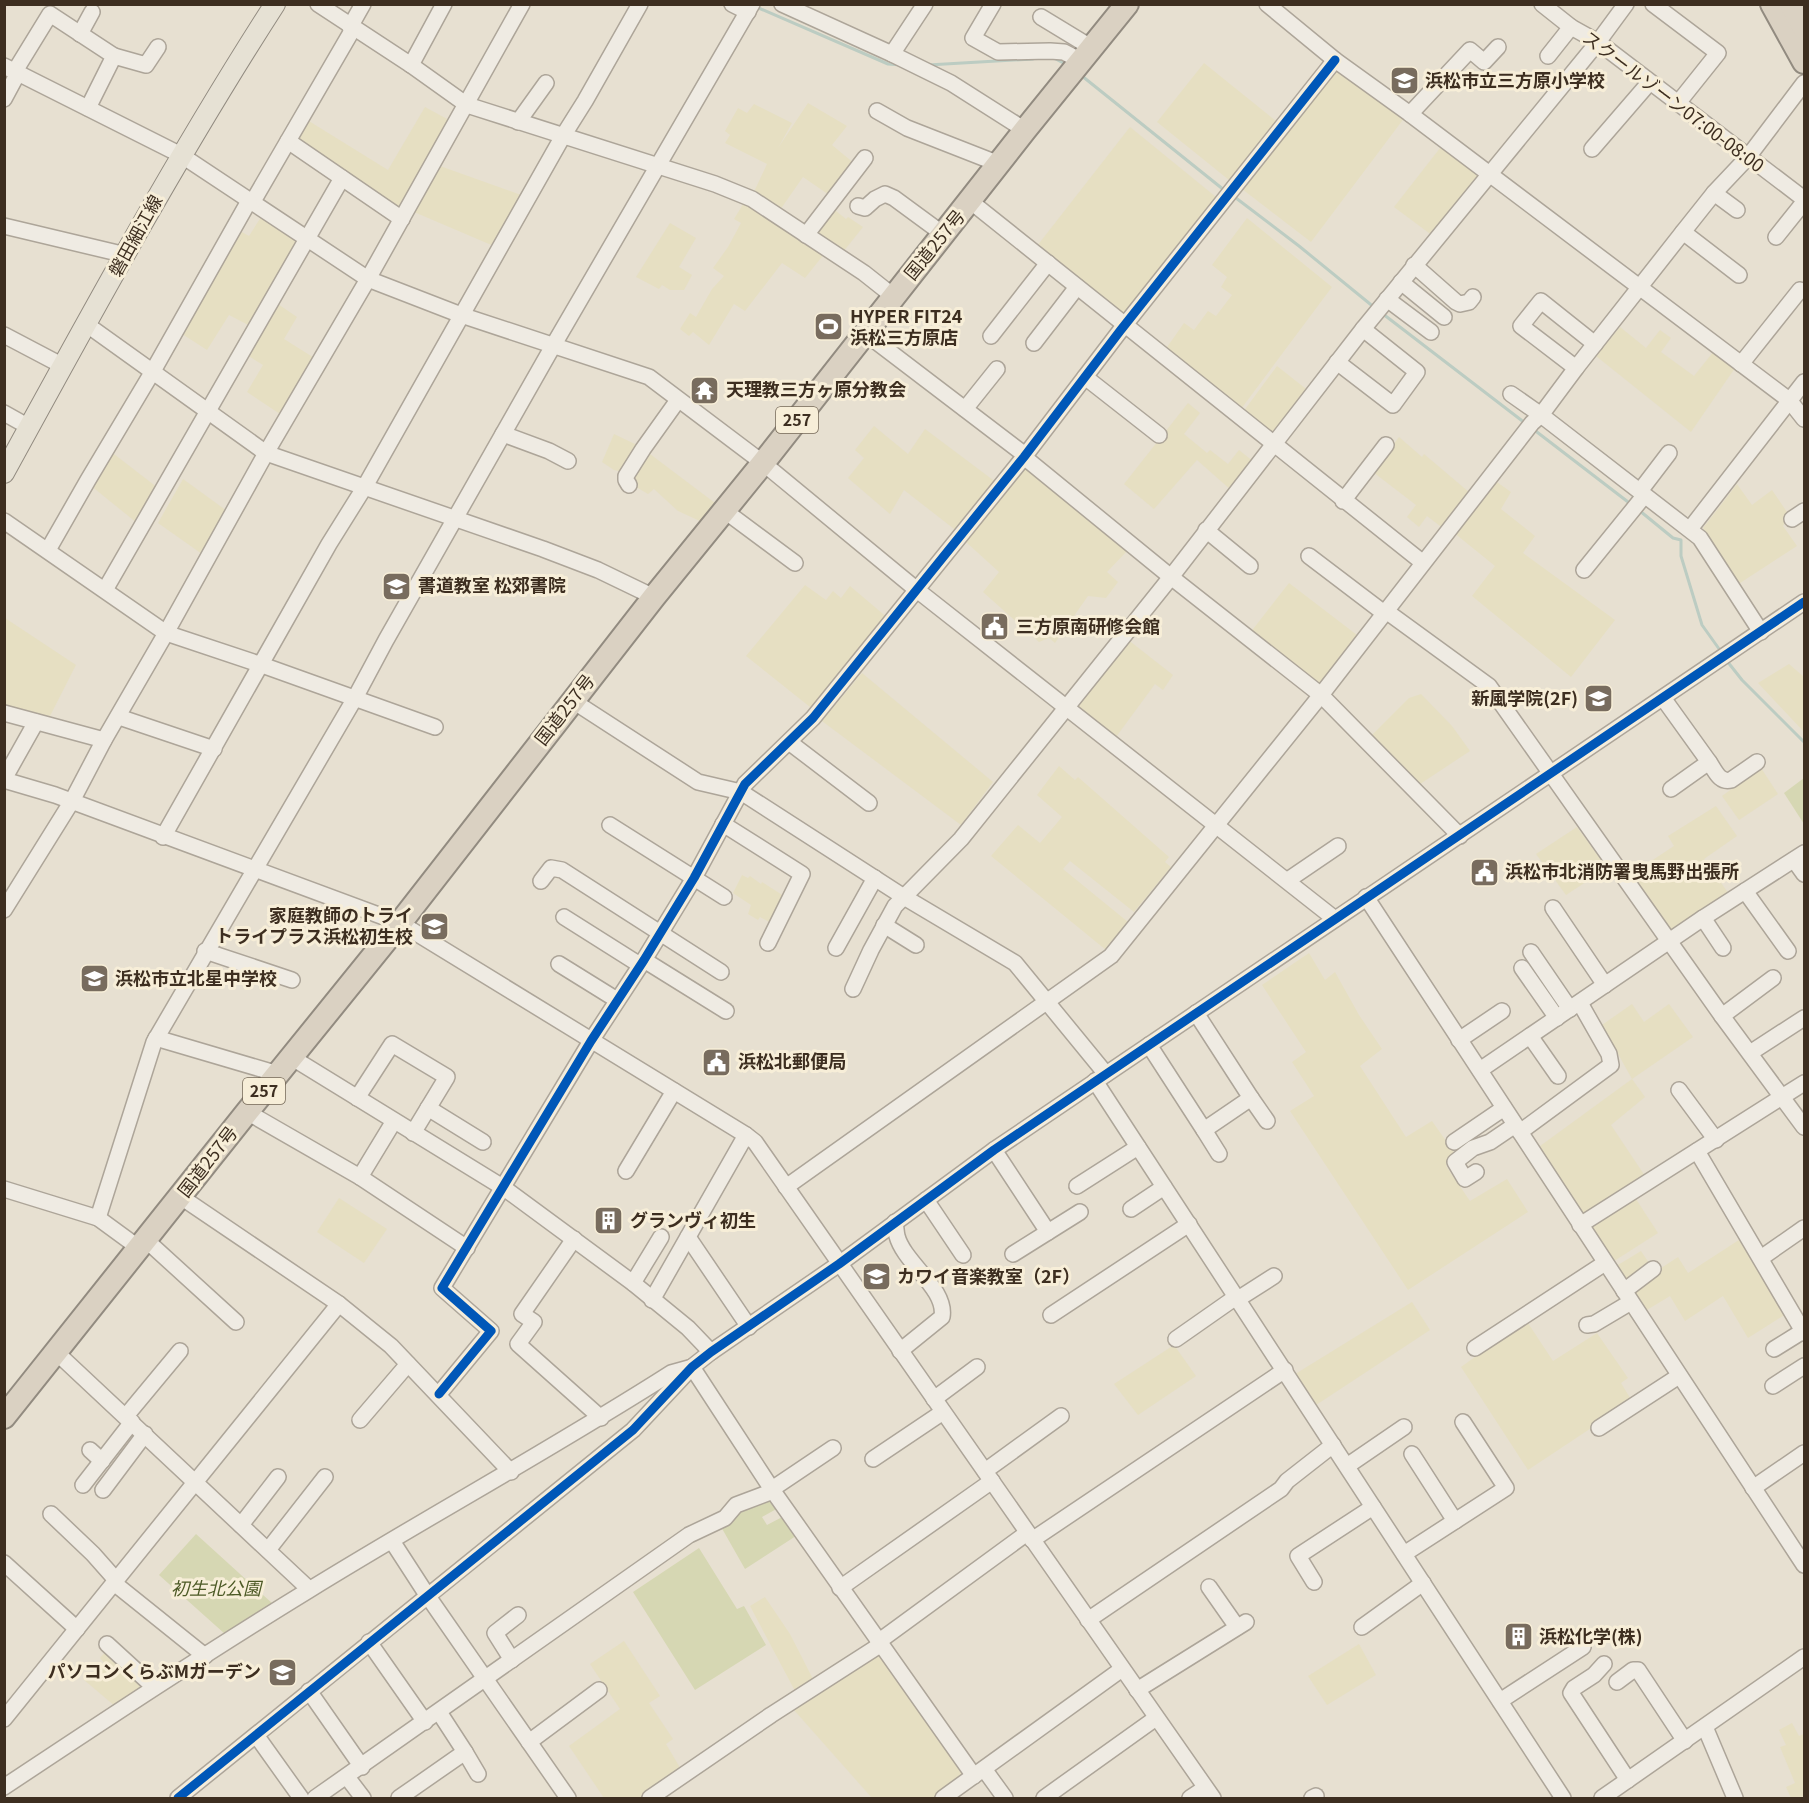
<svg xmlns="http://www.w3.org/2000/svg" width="1809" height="1803" font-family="Georgia,'Noto Sans JP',serif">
	<rect width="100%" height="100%" fill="#e7e0d1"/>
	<g fill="#e6dfc2">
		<polygon points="1204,63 1276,121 1229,180 1157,122"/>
		<polygon points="1339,68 1405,117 1311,242 1242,189"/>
		<polygon points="808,103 847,126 832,145 855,164 832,197 803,177 780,210 753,194 767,164 725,143 730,135 725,131 738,108 747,113 754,104 792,123 778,148"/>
		<polygon points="425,107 449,120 399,212 293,142 304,118 388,170"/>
		<polygon points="1130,127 1216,197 1123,318 1037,246"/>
		<polygon points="1444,143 1482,174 1433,236 1394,207"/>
		<polygon points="440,166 524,196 496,247 414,212"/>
		<polygon points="745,201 825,253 805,278 782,263 745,311 734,304 709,345 693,332 689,336 680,329 690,313 696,317 712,289 724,276 713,268 728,247 741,223 734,219"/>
		<polygon points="831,207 846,219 848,217 863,227 843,252 812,232"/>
		<polygon points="261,217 301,243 254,328 229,315 207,350 179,332 240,231 249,236"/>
		<polygon points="1247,218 1332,287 1241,409 1165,350 1184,323 1194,330 1208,311 1216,316 1232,295 1221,287 1227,277 1212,265"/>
		<polygon points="670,223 696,238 679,267 692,275 684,290 670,290 662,285 659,289 636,277"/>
		<polygon points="275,302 297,317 284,339 316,359 283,416 247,392 263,365 247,355"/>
		<polygon points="1620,327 1646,348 1660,330 1671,338 1661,352 1694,376 1714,351 1735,368 1691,432 1596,356"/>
		<polygon points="1277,366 1310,392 1274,435 1243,412"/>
		<polygon points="1188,403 1200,413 1184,434 1207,453 1210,450 1228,464 1239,450 1254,462 1231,490 1197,460 1154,509 1124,484"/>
		<polygon points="874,426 908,454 925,429 997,483 958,532 904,490 890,514 848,478 864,458 855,450"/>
		<polygon points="614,434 639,446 623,472 614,470 602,462"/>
		<polygon points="1399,437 1422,457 1424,454 1470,493 1444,529 1427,516 1419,527 1407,517 1416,505 1373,472"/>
		<polygon points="110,451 158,488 137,523 90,485"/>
		<polygon points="646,451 715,503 702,522 678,511 654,489 648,494 631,484 630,476"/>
		<polygon points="1025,466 1128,550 1107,572 1118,582 1106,598 1088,596 1055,643 1049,638 1039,642 983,592 999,572 966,542"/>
		<polygon points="183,479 227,511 202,554 158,523"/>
		<polygon points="1494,480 1511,492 1501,509 1535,536 1523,553 1615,620 1571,677 1472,596 1495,566 1453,532"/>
		<polygon points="1737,484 1752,505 1772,490 1789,515 1783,526 1797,546 1737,585 1703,528"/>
		<polygon points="1289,583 1357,635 1320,686 1250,633"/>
		<polygon points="805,585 826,600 833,591 841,598 850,586 889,619 815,711 746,656"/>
		<polygon points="5,618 76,665 50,716 5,707"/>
		<polygon points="1127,639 1173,675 1163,690 1155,684 1116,737 1073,705"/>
		<polygon points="1789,664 1804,677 1804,732 1758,683"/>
		<polygon points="862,673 993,782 961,825 822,721"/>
		<polygon points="1421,694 1452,726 1470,751 1417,786 1369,738 1409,698"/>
		<polygon points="1059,766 1075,780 1078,777 1169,857 1165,862 1171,867 1134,912 1070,861 1063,869 1128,922 1106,950 991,856 1018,825 1040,843 1062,817 1037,795"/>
		<polygon points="1761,768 1778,794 1739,820 1722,796"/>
		<polygon points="1716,806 1737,836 1704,859 1729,894 1667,934 1630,875 1674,846 1668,836"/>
		<polygon points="1577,827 1607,868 1566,895 1536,854"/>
		<polygon points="742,875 748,878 750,876 761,884 762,882 787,898 771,923 760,917 758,920 748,914 751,905 733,893"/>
		<polygon points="1309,953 1325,980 1335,972 1359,1015 1382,1049 1360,1066 1406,1137 1432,1121 1458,1158 1446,1166 1470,1201 1507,1179 1528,1212 1408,1290 1290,1111 1314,1096 1292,1062 1306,1052 1262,985"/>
		<polygon points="1632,1004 1644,1022 1669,1004 1693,1037 1632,1079 1645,1097 1611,1125 1645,1176 1580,1218 1536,1149 1632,1079 1602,1025"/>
		<polygon points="1634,1196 1658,1233 1611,1263 1587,1226"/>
		<polygon points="339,1198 387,1229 364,1263 317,1232"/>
		<polygon points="1742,1238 1786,1314 1748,1338 1723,1296 1685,1321 1670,1296 1642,1313 1613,1268 1641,1251 1655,1272 1678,1257 1688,1273"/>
		<polygon points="1412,1302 1430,1330 1313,1407 1292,1376"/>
		<polygon points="1526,1320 1553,1361 1597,1333 1628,1378 1621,1383 1632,1401 1528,1470 1461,1367"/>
		<polygon points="1174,1345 1196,1376 1138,1415 1114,1384"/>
		<polygon points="765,1597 790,1634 814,1681 795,1691 750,1606"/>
		<polygon points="624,1641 660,1696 649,1703 673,1739 666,1744 682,1771 639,1798 604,1798 569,1746 620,1709 590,1664"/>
		<polygon points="1359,1644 1376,1675 1327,1705 1308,1676"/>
		<polygon points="107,1650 146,1684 116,1707 83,1679 88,1674 92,1677 104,1663 100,1658"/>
		<polygon points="881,1654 967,1776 935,1798 872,1798 794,1710"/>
		<polygon points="1792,1723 1799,1736 1804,1734 1804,1798 1791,1798 1786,1787 1795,1783 1780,1747 1786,1745 1779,1730"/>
	</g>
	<g fill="#d6d7b3">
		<polygon points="1804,778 1804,824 1784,793"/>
		<polygon points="772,1496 780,1507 762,1517 767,1525 786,1515 799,1534 745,1569 720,1525 738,1508"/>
		<polygon points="196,1534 273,1604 225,1634 159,1575"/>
		<polygon points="699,1548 737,1609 744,1606 766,1645 695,1690 633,1592"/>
	</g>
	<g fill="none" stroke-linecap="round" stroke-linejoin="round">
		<g stroke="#bcccc2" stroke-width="3">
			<polyline points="754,6 888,64 901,65"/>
			<polyline points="1054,58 1067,65"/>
			<polyline points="928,65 1033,59"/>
			<polyline points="1082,76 1224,190"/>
			<polyline points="1232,195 1299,246 1375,308"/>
			<polyline points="1383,314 1525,423"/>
			<polyline points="1533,429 1632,505"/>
			<polyline points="1640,511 1673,538 1681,540 1681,556 1702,625 1722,653"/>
			<polyline points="1727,661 1742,680 1804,742"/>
		</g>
		<defs>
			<g id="minor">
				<polyline points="318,4 411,65 467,105 715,184 752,199 864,273 893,296"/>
				<polyline points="732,4 748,12"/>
				<polyline points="782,4 892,54 925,4"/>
				<polyline points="993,4 973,38 998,52 1050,51 1064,52 1081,61"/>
				<polyline points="1267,4 1335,60 1410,114 1789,400 1804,419"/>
				<polyline points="1542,4 1571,27 1598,42 1804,199"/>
				<polyline points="1653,4 1718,53 1678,103"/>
				<polyline points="1041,17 1092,48"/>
				<polyline points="350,27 363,4"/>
				<polyline points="80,34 92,12"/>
				<polyline points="892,54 951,83 1025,130"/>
				<polyline points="114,56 146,65 158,47"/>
				<polyline points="1548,56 1571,27"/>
				<polyline points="411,65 444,4"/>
				<polyline points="4,66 181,155 368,279 461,315 649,377 763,463 917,590 1335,919"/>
				<polyline points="15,71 50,14 114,56 88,108"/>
				<polyline points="4,99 18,73"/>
				<polyline points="877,111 907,128 999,164"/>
				<polyline points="1410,114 1470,50 1484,62 1498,47"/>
				<polyline points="518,122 546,83"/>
				<polyline points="288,141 402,219"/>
				<polyline points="1592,149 1649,83"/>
				<polyline points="1714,193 1737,210"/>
				<polyline points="970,201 1422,562"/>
				<polyline points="252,203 353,29"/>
				<polyline points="858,206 865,208 875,199 885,194 894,198 943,234"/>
				<polyline points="4,226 126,255"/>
				<polyline points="1683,232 1739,275"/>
				<polyline points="806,235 865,158"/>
				<polyline points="1776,237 1804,202"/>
				<polyline points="1414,265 1456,302 1460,304 1469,302 1473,297"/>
				<polyline points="1401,282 1444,317"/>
				<polyline points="1387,299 1431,332"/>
				<polyline points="86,324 266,453 543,549 598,570 654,597"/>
				<polyline points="865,333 1025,455"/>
				<polyline points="4,335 63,366"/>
				<polyline points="991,336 1048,263"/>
				<polyline points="1034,343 1077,287"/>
				<polyline points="1337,362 1393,405 1417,372 1363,329"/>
				<polyline points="1741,364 1800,290"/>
				<polyline points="1576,368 1521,326 1541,301 1595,344"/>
				<polyline points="1085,377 1159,435"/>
				<polyline points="1511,394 1541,415 1700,538 1761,632"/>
				<polyline points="965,409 997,369"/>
				<polyline points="4,413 29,427"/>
				<polyline points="503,434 549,451 568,461"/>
				<polyline points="1024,457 1171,577 1321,695 1460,836"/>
				<polyline points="629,485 626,480 626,476 643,449 678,400"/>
				<polyline points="1640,491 1669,453"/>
				<polyline points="1343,501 1386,445"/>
				<polyline points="725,511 795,563"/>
				<polyline points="1792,519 1804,511"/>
				<polyline points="4,521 166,633 262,665 435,727"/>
				<polyline points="1690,529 1804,382"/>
				<polyline points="1206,530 1250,566"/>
				<polyline points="48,550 88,480 153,371 249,201"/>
				<polyline points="1309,556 1384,613"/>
				<polyline points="1584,570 1644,496"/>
				<polyline points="105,590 342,178"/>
				<polyline points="1386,611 1489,686 1722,1016 1804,1127"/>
				<polyline points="1663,698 1709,762 1671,789"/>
				<polyline points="573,701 698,782 741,792 904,897 1015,963 1106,1074"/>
				<polyline points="4,713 104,740"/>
				<polyline points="119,717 214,749"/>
				<polyline points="789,742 869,803"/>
				<path d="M1709,762C1715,770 1719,783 1731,780L1757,762"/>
				<polyline points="4,779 36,722"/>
				<polyline points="4,780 55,795 400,923 746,1135 755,1142 1213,1798"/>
				<polyline points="723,824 802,874 768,943"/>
				<polyline points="610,825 724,897"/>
				<polyline points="163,837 329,544 364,488 563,136 585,101 640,4"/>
				<polyline points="1794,860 1804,874"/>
				<polyline points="1288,880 1338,846"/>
				<polyline points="541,881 551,868 562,870 721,972"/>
				<polyline points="1745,891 1788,951"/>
				<polyline points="1366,897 1804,1565"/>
				<polyline points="1553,908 1605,985"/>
				<polyline points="4,910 72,801 104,740 166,633 266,453 368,279 522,4"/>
				<polyline points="564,917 640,965"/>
				<polyline points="1703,918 1723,948"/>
				<polyline points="884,925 916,945"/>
				<polyline points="836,948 875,878"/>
				<polyline points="205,951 292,980"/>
				<polyline points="1531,952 1570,1009"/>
				<polyline points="644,960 726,1011"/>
				<polyline points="559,964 617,1000"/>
				<polyline points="1522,968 1557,1018"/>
				<polyline points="853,989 871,950 895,906 961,839 1171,577 1363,329 1598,42 1626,4"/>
				<polyline points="1722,1016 1773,978"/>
				<polyline points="1530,1036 1558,1076"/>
				<polyline points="156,1038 278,1074"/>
				<polyline points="1459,1040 1502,1011"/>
				<polyline points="1149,1045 1204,1130 1251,1098 1196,1013"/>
				<polyline points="1750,1053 1804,1018"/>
				<polyline points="291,1057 504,1188 633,1283 688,1328 711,1352"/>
				<polyline points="1480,1070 1703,918 1804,853"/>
				<polyline points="1095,1081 1563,1798"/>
				<polyline points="1679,1090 1716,1140"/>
				<polyline points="357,1098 392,1044 447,1077 413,1133"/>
				<polyline points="1251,1098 1267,1121"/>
				<polyline points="428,1108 483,1142"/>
				<polyline points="247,1112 360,1177 467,1248"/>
				<polyline points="1204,1130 1219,1154"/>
				<polyline points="1520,1132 1611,1065 1609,1054 1580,1003"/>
				<polyline points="1454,1142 1504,1108"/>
				<polyline points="994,1150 1048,1232"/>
				<polyline points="1697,1151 1804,1333"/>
				<polyline points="626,1171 674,1091"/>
				<polyline points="1476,1172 1465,1179 1455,1162 1473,1148 1490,1142 1515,1125"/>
				<polyline points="360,1177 394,1121"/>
				<polyline points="1077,1186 1138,1147"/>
				<polyline points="786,1187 1111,956 1321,695 1532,423 1541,415 1576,368 1683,232 1714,193 1748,157 1804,83"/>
				<polyline points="4,1189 98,1218 139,1248"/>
				<polyline points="181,1197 339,1304 391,1346 511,1472"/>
				<polyline points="926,1200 963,1255"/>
				<polyline points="1131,1209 1164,1187"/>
				<polyline points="98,1218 154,1042 355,698 386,640 553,346 752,4"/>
				<path d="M895,1222C896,1227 896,1232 897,1236C904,1263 947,1289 942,1317L900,1351"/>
				<polyline points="1580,1225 1804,1083"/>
				<polyline points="688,1237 749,1327"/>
				<polyline points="574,1239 522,1314 534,1322 518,1344 601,1418"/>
				<polyline points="146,1240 236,1322"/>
				<polyline points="1013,1254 1080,1212"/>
				<polyline points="1761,1258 1804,1228"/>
				<polyline points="633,1283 661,1237"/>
				<polyline points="1624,1291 1653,1269"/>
				<polyline points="1238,1299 1274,1276"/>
				<polyline points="652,1300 746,1135"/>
				<polyline points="1051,1315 1189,1224"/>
				<polyline points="1587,1325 1594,1324 1631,1302"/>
				<polyline points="1176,1339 1236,1297"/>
				<polyline points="1475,1348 1605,1263"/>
				<polyline points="1774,1349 1803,1331"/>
				<polyline points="57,1353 309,1589"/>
				<polyline points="692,1367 773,1491 974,1776"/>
				<polyline points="1773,1386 1804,1366"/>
				<polyline points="439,1394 491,1331 442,1288 591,1041 644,960 694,878 745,784 813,718 1024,457 1120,331 1335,60"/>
				<polyline points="934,1399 977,1367"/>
				<polyline points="126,1416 180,1351"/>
				<polyline points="360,1420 408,1364"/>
				<polyline points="1599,1428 1679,1376"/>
				<polyline points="90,1450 102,1461"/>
				<polyline points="1412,1454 1455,1521"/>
				<polyline points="873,1459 943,1412"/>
				<polyline points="1347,1466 1404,1427"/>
				<polyline points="985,1471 1061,1416"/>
				<polyline points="83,1485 132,1422"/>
				<polyline points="1753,1488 1804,1453"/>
				<polyline points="772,1489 833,1448"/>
				<polyline points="103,1490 145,1434"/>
				<polyline points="51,1514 93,1554 116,1580"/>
				<polyline points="241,1525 278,1477"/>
				<polyline points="1032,1540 1285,1370"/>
				<polyline points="392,1541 427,1595 568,1798"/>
				<polyline points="268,1550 325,1477"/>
				<polyline points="1404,1554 1506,1488 1463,1422"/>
				<polyline points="4,1563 77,1629"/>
				<polyline points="1314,1582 1298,1556 1373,1507"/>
				<polyline points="114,1583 205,1656"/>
				<polyline points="1209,1587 1237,1627"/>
				<polyline points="840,1588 992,1481"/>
				<polyline points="1088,1620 1281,1489 1287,1481 1333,1445"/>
				<polyline points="1362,1627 1423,1583"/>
				<polyline points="369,1642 425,1722"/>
				<polyline points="878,1642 1027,1533"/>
				<polyline points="107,1644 154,1687"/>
				<polyline points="512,1660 495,1633 518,1615"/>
				<polyline points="1604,1664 1594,1675 1574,1688 1571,1693 1628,1780"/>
				<polyline points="1617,1682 1633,1670 1638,1670 1685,1741"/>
				<polyline points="1137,1690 1246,1622"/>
				<polyline points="309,1691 362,1767"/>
				<polyline points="1500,1701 1583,1647"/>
				<polyline points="4,1719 339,1304"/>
				<polyline points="1705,1727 1735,1798"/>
				<polyline points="256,1735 301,1798"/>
				<polyline points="529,1742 599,1690"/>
				<polyline points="465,1752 478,1774"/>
				<polyline points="984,1769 1005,1798"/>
				<polyline points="347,1777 363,1798"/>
				<path d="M4,1787C105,1720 206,1653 309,1590C429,1516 552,1449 671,1373L689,1368"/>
				<polyline points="178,1798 633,1430 692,1367 711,1352 839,1264 994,1150 1804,602"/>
				<polyline points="315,1798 689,1535 725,1518 736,1505 773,1491"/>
				<polyline points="399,1798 465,1752 439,1712"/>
				<polyline points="650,1798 771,1715 880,1645"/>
				<polyline points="943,1798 1122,1669"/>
				<polyline points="1044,1798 1156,1718"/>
				<polyline points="1190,1798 1205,1788"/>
				<polyline points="1312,1798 1316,1796"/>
				<polyline points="1602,1798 1804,1657"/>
			</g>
			<path id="major" d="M4,473C91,314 177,156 275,4"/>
			<g id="highway">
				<polyline points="1772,4 1804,62"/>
				<polyline points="1791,4 1804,28"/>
				<polyline points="4,1417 247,1112 400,923 654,597 763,463 1025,130 1127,4"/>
			</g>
		</defs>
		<use href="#minor" stroke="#ada599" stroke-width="18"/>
		<use href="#major" stroke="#928b80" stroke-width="22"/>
		<use href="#highway" stroke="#928b80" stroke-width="26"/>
		<use href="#minor" stroke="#efebe3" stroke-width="15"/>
		<use href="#major" stroke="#e6e1d4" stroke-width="20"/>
		<use href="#highway" stroke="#dad1c2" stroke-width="22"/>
		<defs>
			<g id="cycleway">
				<polyline points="439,1394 491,1331 442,1288 591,1041 644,960 694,878 745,784 813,718 1024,457 1120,331 1335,60"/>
				<polyline points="178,1798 633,1430 692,1367 711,1352 839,1264 994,1150 1804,602"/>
			</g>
		</defs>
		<use href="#cycleway" stroke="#f7eed8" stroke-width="13"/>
		<use href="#cycleway" stroke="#0057b8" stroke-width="9"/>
	</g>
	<defs>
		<symbol id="school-square" viewBox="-11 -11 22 22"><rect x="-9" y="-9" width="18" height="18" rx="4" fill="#786c5e" stroke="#f7eed8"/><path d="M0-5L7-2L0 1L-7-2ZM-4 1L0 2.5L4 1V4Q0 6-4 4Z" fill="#fff"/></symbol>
		<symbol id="stadium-square" viewBox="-11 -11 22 22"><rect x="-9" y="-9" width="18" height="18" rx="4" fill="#786c5e" stroke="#f7eed8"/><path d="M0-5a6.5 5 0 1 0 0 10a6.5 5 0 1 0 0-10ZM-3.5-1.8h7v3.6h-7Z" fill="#fff"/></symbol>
		<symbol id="temple-square" viewBox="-11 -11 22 22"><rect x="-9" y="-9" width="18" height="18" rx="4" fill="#786c5e" stroke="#f7eed8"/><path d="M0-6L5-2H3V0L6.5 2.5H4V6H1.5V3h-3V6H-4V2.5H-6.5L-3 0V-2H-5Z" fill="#fff"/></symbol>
		<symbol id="civic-square" viewBox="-11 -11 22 22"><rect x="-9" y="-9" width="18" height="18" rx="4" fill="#786c5e" stroke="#f7eed8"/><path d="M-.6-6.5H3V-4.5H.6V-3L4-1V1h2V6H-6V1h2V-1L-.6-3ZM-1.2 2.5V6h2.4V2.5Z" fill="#fff"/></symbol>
		<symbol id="building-square" viewBox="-11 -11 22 22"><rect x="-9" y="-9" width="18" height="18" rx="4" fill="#786c5e" stroke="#f7eed8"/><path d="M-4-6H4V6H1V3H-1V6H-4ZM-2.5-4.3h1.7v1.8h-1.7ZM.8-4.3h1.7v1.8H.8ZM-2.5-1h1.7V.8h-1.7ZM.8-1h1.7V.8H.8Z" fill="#fff"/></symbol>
	</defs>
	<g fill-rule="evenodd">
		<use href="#school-square" x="1388" y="64" width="33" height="33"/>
		<use href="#stadium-square" x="812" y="310" width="33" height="33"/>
		<use href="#temple-square" x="688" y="374" width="33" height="33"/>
		<use href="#school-square" x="380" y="570" width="33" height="33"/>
		<use href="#civic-square" x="978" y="610" width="33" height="33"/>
		<use href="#school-square" x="1582" y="682" width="33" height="33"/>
		<use href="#civic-square" x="1468" y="856" width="33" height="33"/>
		<use href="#school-square" x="418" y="910" width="33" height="33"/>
		<use href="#school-square" x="78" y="962" width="33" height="33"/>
		<use href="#civic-square" x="700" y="1046" width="33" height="33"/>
		<use href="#building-square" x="592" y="1204" width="33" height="33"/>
		<use href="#school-square" x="860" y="1260" width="33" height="33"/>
		<use href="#building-square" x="1502" y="1620" width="33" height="33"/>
		<use href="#school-square" x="266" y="1656" width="33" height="33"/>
	</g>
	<g text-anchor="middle" stroke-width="6" stroke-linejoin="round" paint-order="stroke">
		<g fill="#f7eed8" stroke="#756857" stroke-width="1.5">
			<rect x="776" y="407" width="42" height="26" rx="4.5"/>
			<rect x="243" y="1078" width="42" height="26" rx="4.5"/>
		</g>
		<g font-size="16" font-weight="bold" fill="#3d2e20">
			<text x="797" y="426">257</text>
			<text x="264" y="1097">257</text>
		</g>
		<g font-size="18" font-weight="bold" fill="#3d2e20" stroke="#f7eed8" text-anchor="start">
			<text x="1425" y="87">浜松市立三方原小学校</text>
			<text x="850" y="323">HYPER FIT24<tspan x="850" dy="21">浜松三方原店</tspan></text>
			<text x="726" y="396">天理教三方ヶ原分教会</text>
			<text x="418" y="592">書道教室 松郊書院</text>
			<text x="1016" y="633">三方原南研修会館</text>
			<text x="1578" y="705" text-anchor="end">新風学院(2F)</text>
			<text x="1505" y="878">浜松市北消防署曳馬野出張所</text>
			<text x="413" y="922" text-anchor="end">家庭教師のトライ<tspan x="413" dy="21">トライプラス浜松初生校</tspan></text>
			<text x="115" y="985">浜松市立北星中学校</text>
			<text x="738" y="1068">浜松北郵便局</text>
			<text x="630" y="1227">グランヴィ初生</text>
			<text x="897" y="1283">カワイ音楽教室（2F）</text>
			<text x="1539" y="1643">浜松化学(株)</text>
			<text x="261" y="1678" text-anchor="end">パソコンくらぶMガーデン</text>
		</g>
		<g font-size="18" fill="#3d2e20" stroke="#f7eed8">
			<text transform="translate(1673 102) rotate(37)" y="6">スクールゾーン07:00-08:00</text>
			<text transform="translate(136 236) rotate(-61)" y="6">磐田細江線</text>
			<text transform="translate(935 245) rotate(-51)" y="6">国道257号</text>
			<text transform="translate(565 710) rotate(-52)" y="6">国道257号</text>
			<text transform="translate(208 1162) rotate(-52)" y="6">国道257号</text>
		</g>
		<g font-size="18" font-style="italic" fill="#4d5a26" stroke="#f7eed8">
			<text x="216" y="1595">初生北公園</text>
		</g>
	</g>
	<rect width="1809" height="1803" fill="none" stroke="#3d2e20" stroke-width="12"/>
</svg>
